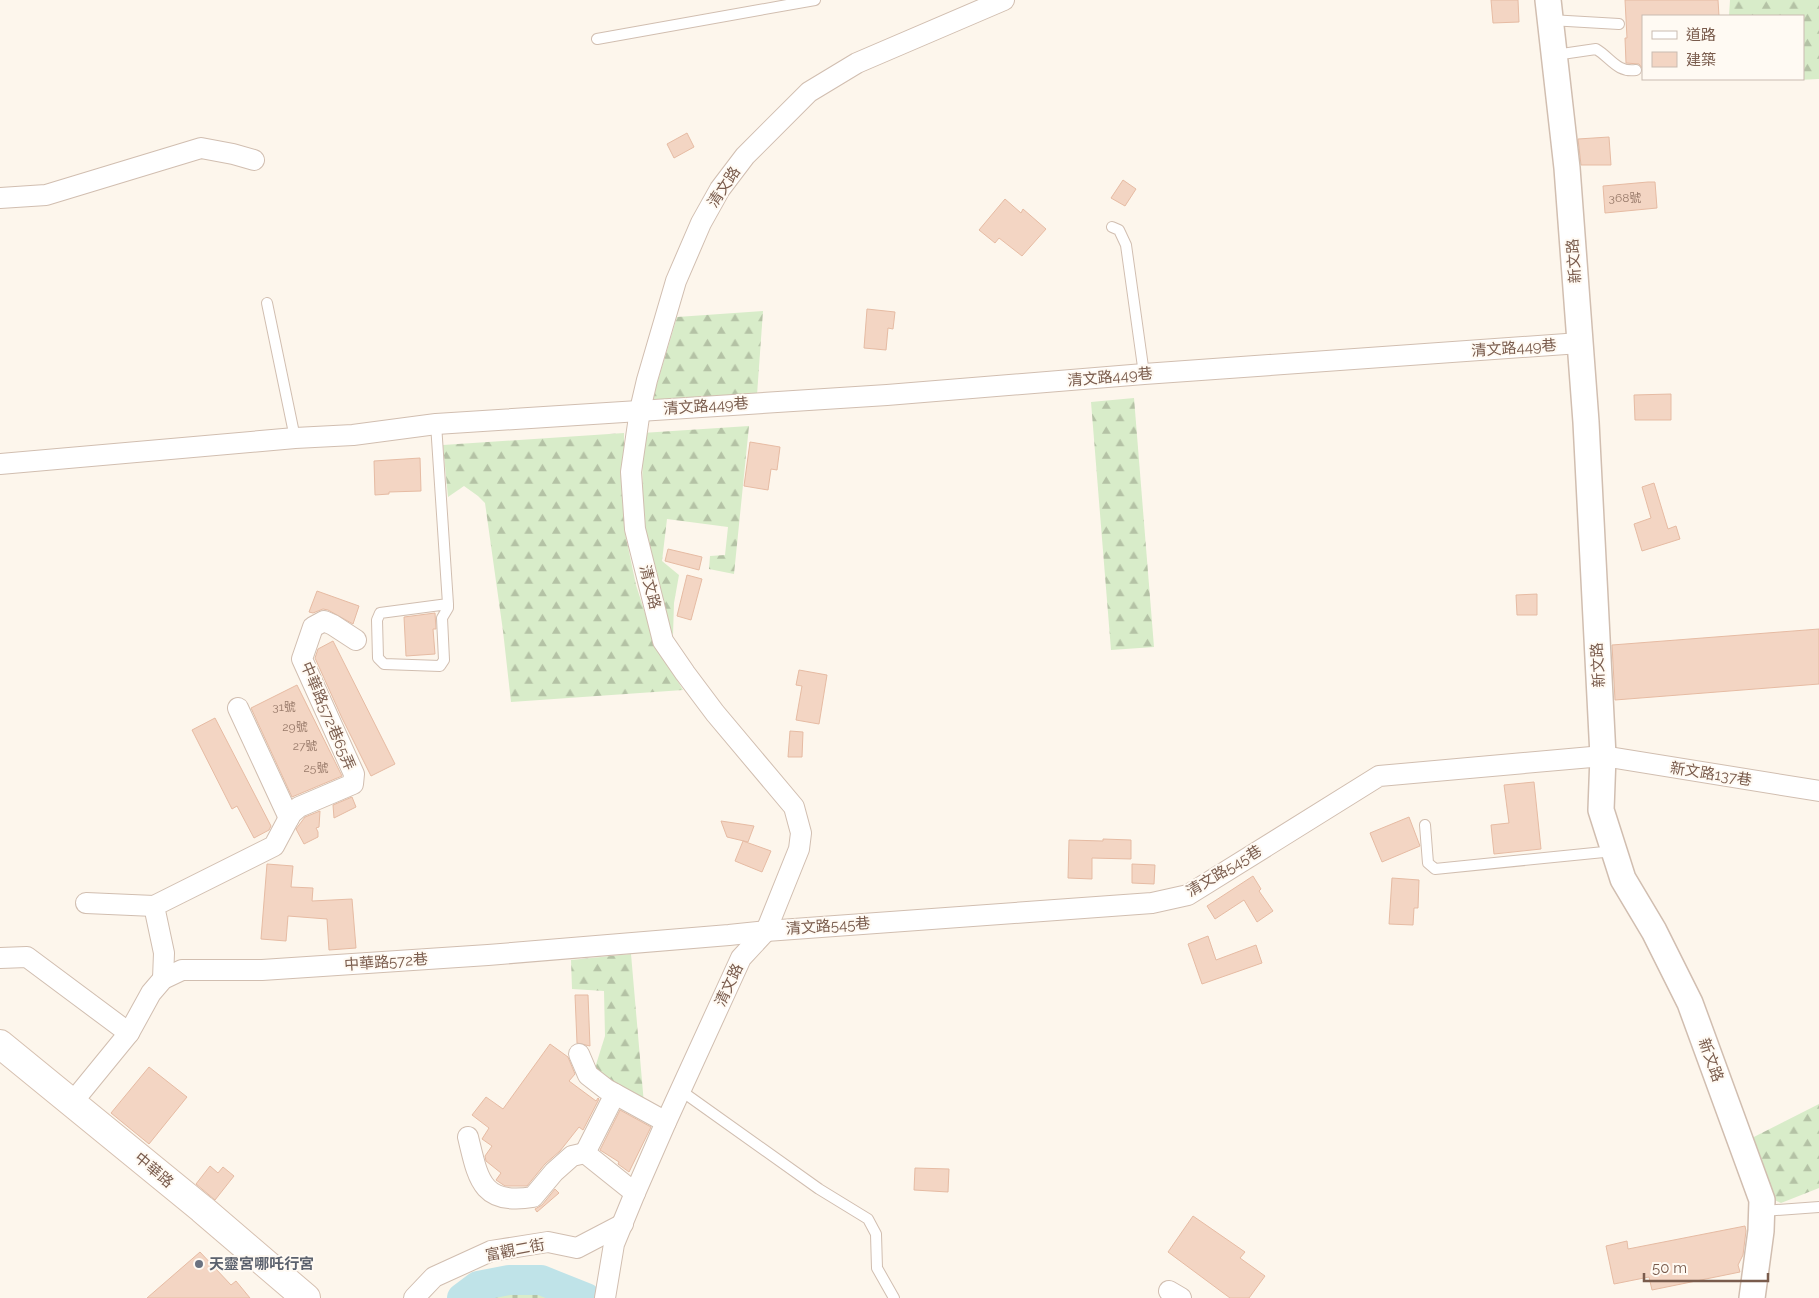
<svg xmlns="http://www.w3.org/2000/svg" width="1819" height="1298" font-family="Raleway,'Noto Sans TC',sans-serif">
	<defs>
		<pattern id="forest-firs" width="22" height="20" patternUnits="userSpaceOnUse" patternTransform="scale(1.25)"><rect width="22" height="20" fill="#d8ecc9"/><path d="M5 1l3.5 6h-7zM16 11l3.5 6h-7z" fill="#b4c2a5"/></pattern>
		<pattern id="cemetery-stones" width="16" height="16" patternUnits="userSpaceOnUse" patternTransform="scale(1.25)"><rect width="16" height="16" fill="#d8ecc9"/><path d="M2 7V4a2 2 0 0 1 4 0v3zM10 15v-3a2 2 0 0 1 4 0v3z" fill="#b4c2a5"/></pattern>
	</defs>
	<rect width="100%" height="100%" fill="#fdf6ec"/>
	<g fill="url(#forest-firs)">
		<polygon points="1730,0 1819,0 1819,79 1798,80 1803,79 1803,16 1729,16"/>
		<polygon points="763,311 756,409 647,417 677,317"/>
		<polygon points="1134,398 1154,647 1111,650 1091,402"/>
		<polygon points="749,426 734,574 709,569 710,556 725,555 728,527 667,519 662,561 679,575 674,603 673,635 666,621 643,525 642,433"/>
		<polygon points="624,433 624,528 636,585 654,641 683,690 511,702 503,631 485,503 478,496 464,486 448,497 443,445"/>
		<polygon points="631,954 644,1104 594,1071 605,1036 604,991 572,989 571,960"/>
		<polygon points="1819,1104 1819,1188 1781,1203 1765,1196 1744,1142"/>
	</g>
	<polygon fill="url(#cemetery-stones)" points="512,1282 571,1296 574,1298 474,1298"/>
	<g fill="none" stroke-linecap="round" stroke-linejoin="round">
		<polyline stroke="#bfe3e8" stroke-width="30" points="462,1298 478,1286 509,1280 541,1280 586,1298"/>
	</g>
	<g fill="#f3d5c3" stroke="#e6bba3">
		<polygon points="1491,0 1518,0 1519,22 1493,23"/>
		<polygon points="1625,0 1718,0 1719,16 1643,16 1643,69 1639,64 1626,63 1625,38 1627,38"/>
		<polygon points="687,133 694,147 674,158 667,144"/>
		<polygon points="1609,137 1611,165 1581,165 1578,139"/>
		<polygon points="1123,180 1136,189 1125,206 1111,198"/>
		<polygon points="1648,182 1655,182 1657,208 1605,213 1603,186"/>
		<polygon points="1005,199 1021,213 1023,209 1046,229 1022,256 999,238 995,243 979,230"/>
		<polygon points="867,309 895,312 893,329 888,328 886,350 864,348"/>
		<polygon points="1671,394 1671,420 1635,420 1634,395"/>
		<polygon points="750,442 780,447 777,470 771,469 768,490 744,486"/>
		<polygon points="420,458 421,491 389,492 389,494 375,495 374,461"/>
		<polygon points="1654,483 1668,529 1676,526 1680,539 1642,551 1634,524 1651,518 1642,487"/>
		<polygon points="668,549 702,557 699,570 665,561"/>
		<polygon points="687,575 702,579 691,620 677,616"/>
		<polygon points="317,591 359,606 353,624 328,610 323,609 313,613 309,612"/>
		<polygon points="1537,594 1537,615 1517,615 1516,595"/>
		<polygon points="435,613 436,629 433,629 435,654 406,656 404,617"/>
		<polygon points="1819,629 1819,684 1615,700 1612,645"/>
		<polygon points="333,641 395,764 371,776 342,718 315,658 318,649"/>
		<polygon points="799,670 827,675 819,724 796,720 802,686 796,685"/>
		<polygon points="297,685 342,776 292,797 251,708"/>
		<polygon points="215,718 271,826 269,830 254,838 237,806 232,809 192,730"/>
		<polygon points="790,731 803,732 802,757 788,757"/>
		<polygon points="1534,782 1541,849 1494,854 1491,825 1509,823 1504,785"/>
		<polygon points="352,797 356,807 334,818 333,805"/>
		<polygon points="320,811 319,827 316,828 318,832 318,837 304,844 296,829 305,817"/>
		<polygon points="1409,817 1420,846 1382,862 1370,833"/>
		<polygon points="721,821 754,826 748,842 727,837"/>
		<polygon points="1103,839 1131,840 1131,859 1092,858 1092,879 1068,878 1069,840 1103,841"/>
		<polygon points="743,841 771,851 762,872 735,861"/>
		<polygon points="267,864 293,866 291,887 313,888 312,901 352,899 356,948 329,950 327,919 288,916 286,941 261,939"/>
		<polygon points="1132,864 1155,865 1154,884 1132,883"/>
		<polygon points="1253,876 1261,889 1259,891 1273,911 1257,922 1244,900 1215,919 1207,906"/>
		<polygon points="1392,878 1419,880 1418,908 1414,908 1413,925 1389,924"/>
		<polygon points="1208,936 1216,960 1256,945 1262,963 1202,984 1188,944"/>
		<polygon points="575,995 588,995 590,1046 577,1043"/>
		<polygon points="550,1044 568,1057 575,1074 569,1081 596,1101 598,1098 599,1099 583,1130 579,1127 560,1151 545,1164 527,1186 505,1186 496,1180 501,1173 486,1161 485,1156 492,1146 482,1139 489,1128 472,1115 486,1097 503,1109"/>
		<polygon points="149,1067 187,1097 149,1144 111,1113"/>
		<polygon points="620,1110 651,1127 629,1172 618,1164 619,1162 600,1150"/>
		<polygon points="210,1166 218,1173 223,1167 234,1176 215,1200 196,1184"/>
		<polygon points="915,1168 949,1169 948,1192 914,1190"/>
		<polygon points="555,1189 559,1193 537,1212 535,1209 542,1205"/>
		<polygon points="1193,1216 1245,1252 1240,1258 1265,1276 1249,1298 1230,1298 1168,1252"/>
		<polygon points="1745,1226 1746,1231 1743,1255 1738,1265 1740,1272 1652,1290 1649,1277 1614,1284 1606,1246 1627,1241 1628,1249"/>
		<polygon points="200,1252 231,1285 236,1281 250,1298 147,1298"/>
	</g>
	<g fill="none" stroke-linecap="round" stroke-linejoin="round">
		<defs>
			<g id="service">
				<polyline points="1550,20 1619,24"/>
				<polyline points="597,39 815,0"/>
				<path d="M1555,55L1596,49C1610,57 1617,73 1636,70"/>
				<polyline points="1112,227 1119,230 1126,245 1144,374"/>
				<polyline points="267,303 295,438"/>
				<polyline points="436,424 448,604 448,608 442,618 444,660 440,666 384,664 378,658 377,620 380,613 448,604"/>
				<polyline points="1425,825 1428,863 1435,869 1614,851"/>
				<polyline points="680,1090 819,1189 868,1219 876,1234 877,1268 894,1298"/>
				<polyline points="1763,1211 1819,1207"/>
			</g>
			<g id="minor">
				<polyline points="0,198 46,195 201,148 233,154 254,160"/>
				<polyline points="0,464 295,438 353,435 436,424 887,395 1144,374 1580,343"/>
				<polyline points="238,708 289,818"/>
				<polyline points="86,903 154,906"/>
				<polyline points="0,958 27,957 129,1033"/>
				<polyline points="163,979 164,953 154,906 274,846 291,814 299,807 353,784 354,774 302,659 313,627 324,621 333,625 356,640"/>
				<polyline points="579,1054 588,1075 606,1089 666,1122"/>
				<polyline points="71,1104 129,1033 151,993 163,979 182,970 262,970 488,955 729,935 766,931 1152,903 1188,895 1379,776 1603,756 1819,791"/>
				<path d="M468,1137C478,1178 481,1206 533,1197L554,1172L572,1156L585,1153"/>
				<polyline points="585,1153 615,1094"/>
				<polyline points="585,1153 635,1193"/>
				<polyline points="1169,1291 1181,1298"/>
				<polyline points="414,1298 434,1277 491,1251 548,1242 577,1248 623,1224"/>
				<polyline points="605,1298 614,1244 635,1193 666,1122 741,958 766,931 799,849 801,833 794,807 715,713 685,673 663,641 635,529 631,472 640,410 647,380 676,281 701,223 720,189 745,156 809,92 857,63 1004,0"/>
			</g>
			<polyline id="tertiary" points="1548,0 1567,168 1586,422 1603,756 1601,810 1623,879 1654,931 1690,1003 1762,1200 1761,1231 1752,1298"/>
			<polyline id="secondary" points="0,1044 202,1209 306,1298"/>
		</defs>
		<use href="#service" stroke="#d1beb0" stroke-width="12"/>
		<use href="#minor" stroke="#d1beb0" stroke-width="22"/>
		<use href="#tertiary" stroke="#d1beb0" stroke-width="28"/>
		<use href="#secondary" stroke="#d6c0b0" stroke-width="30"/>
		<use href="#service" stroke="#fff" stroke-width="10"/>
		<use href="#minor" stroke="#fff" stroke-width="20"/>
		<use href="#tertiary" stroke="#fff" stroke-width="25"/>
		<use href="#secondary" stroke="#fff" stroke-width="28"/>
	</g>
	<circle fill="#6b7280" stroke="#fffaf3" stroke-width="2" cx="199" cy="1264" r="5"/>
	<g text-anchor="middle" stroke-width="4" stroke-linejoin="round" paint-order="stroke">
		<g font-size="12" fill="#987a6a">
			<text x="1625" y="202">368號</text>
			<text x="284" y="711">31號</text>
			<text x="295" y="731">29號</text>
			<text x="305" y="750">27號</text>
			<text x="316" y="772">25號</text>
		</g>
		<g font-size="15" fill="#7a5c4d" stroke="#fffaf3">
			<text transform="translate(724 187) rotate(-56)" y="5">清文路</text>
			<text transform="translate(1574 261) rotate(-94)" y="5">新文路</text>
			<text transform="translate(1514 348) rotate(-4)" y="5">清文路449巷</text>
			<text transform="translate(1110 377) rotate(-5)" y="5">清文路449巷</text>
			<text transform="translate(706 406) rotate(-4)" y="5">清文路449巷</text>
			<text transform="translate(650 587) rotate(76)" y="5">清文路</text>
			<text transform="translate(1598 665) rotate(-93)" y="5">新文路</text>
			<text transform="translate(328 716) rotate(67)" y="5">中華路572巷65弄</text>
			<text transform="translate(1711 774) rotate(9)" y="5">新文路137巷</text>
			<text transform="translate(1224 871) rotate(-31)" y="5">清文路545巷</text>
			<text transform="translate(828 926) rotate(-4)" y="5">清文路545巷</text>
			<text transform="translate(386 962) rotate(-4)" y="5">中華路572巷</text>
			<text transform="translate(729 985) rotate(-65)" y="5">清文路</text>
			<text transform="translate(1711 1060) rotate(70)" y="5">新文路</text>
			<text transform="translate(154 1170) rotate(40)" y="5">中華路</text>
			<text transform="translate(515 1250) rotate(-11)" y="5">富觀二街</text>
		</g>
		<g font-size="15" font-weight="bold" fill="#5b616d" stroke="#fffaf3" text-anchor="start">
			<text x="209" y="1269">天靈宮哪吒行宮</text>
		</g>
	</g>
	<rect x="1642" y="15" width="162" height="65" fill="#fffaf3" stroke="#cabbb1"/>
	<rect x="1652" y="31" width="25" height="8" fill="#ffffff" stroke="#cabbb1"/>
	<text x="1686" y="40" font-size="15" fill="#7a5c4d">道路</text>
	<rect x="1652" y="52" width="25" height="15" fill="#f3d5c3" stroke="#cabbb1"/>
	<text x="1686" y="65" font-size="15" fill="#7a5c4d">建築</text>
	<path d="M1644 1273v8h124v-8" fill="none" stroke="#7a5c4d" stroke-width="2.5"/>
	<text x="1652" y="1273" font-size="15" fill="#7a5c4d" stroke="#fffaf3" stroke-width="4" paint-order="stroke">50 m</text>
</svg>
